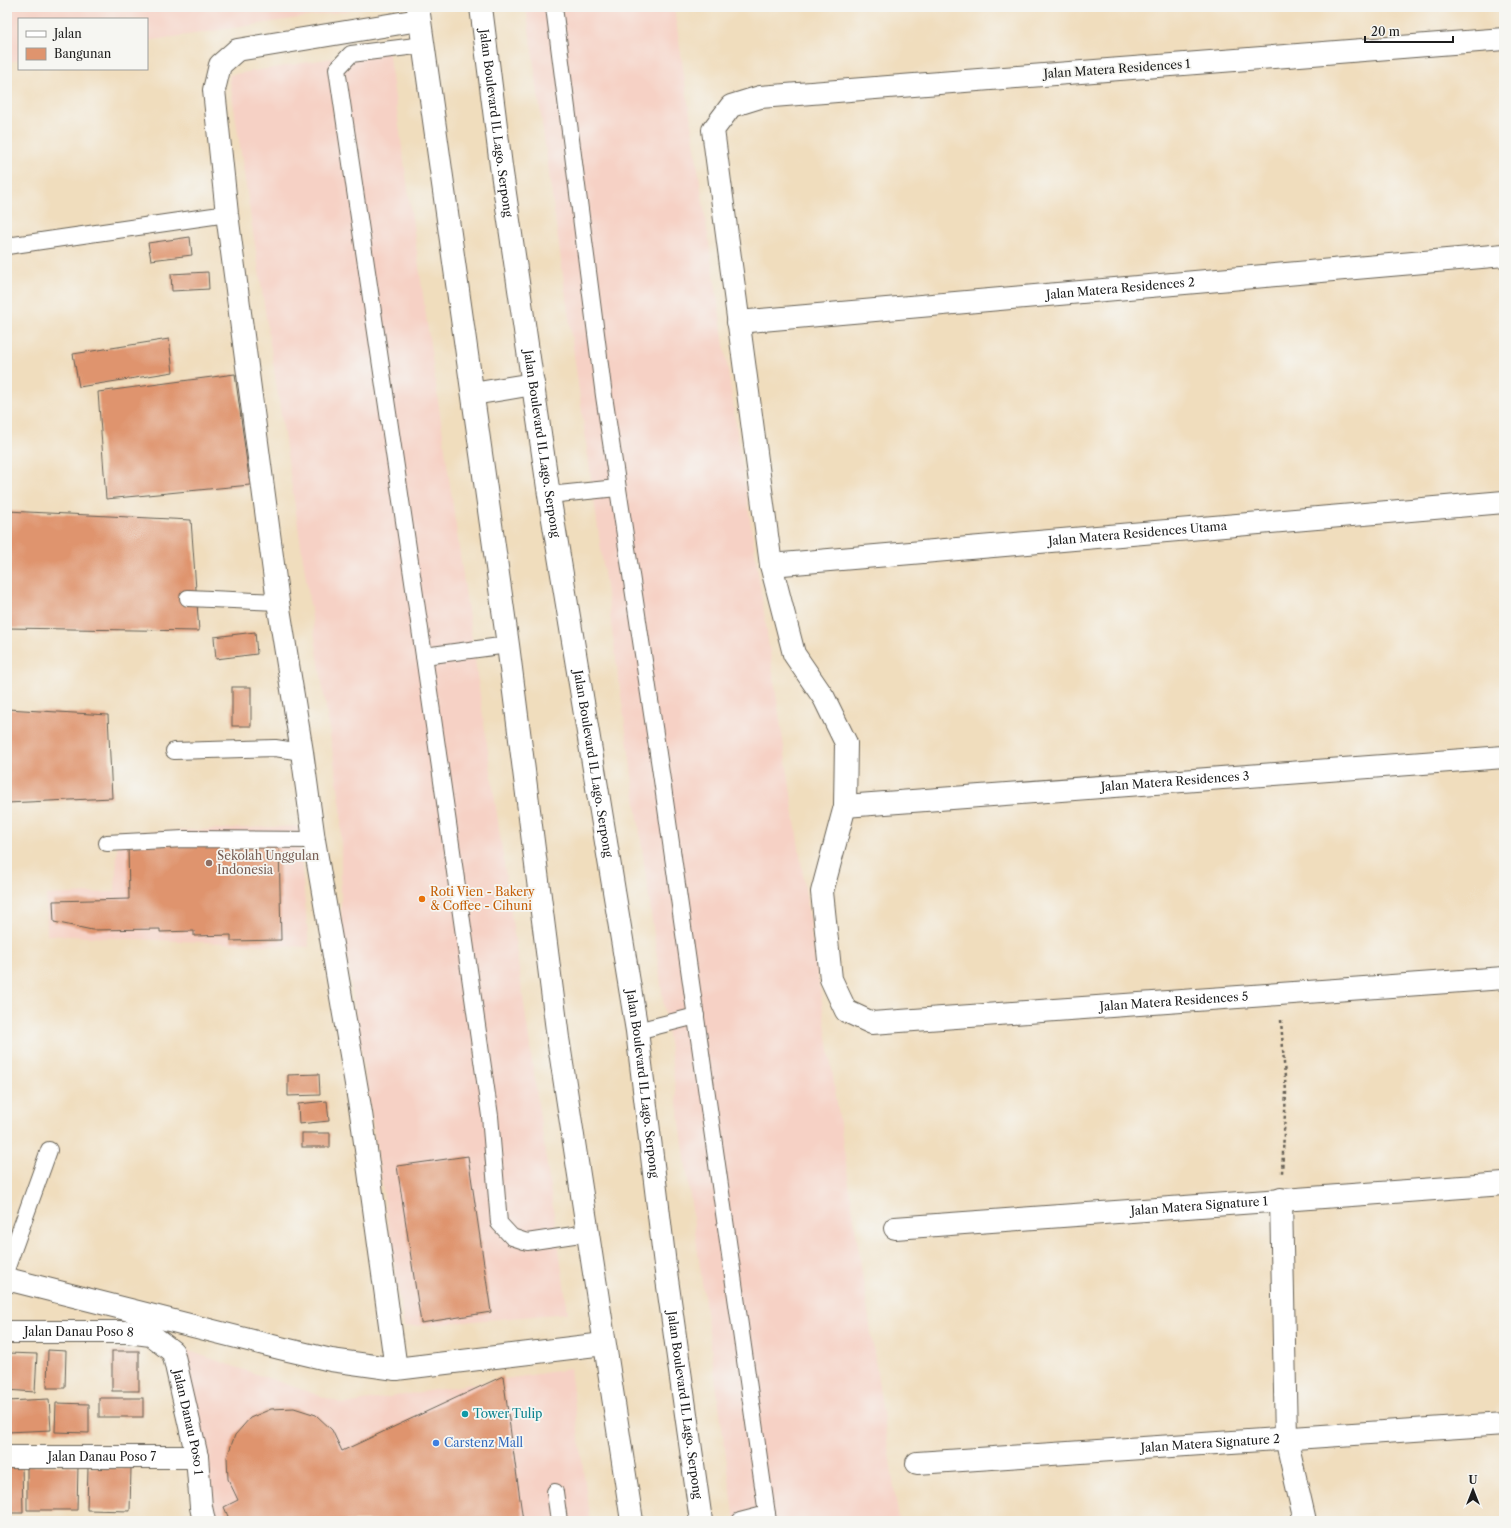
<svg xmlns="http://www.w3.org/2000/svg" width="1511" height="1528" font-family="'Libre Caslon Text',serif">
	<rect width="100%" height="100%" fill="#f6f6f2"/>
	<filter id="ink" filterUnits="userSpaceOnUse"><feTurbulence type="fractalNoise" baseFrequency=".025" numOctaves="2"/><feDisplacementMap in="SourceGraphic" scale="8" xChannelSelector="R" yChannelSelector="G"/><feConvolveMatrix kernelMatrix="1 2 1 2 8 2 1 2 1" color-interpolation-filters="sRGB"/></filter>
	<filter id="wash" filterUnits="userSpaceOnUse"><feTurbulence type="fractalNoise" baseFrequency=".012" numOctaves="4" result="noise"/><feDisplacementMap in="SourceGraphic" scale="16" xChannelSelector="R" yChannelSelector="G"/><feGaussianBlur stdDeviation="0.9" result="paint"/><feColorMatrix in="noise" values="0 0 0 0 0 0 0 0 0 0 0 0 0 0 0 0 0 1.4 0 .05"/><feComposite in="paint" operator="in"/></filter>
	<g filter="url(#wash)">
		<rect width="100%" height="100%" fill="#f0ddbd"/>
		<g fill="#f6d1c5">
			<polygon points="7,7 373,7 147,41 147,19 19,19 19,60 7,62"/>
			<polygon points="526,7 674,7 899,1521 735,1521"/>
			<polygon points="388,49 568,1313 404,1327 341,920 341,807 229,75"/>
			<polygon points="298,826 309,947 47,935 46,895 115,892 118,833"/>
			<polygon points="186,1350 344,1404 570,1369 590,1521 200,1521 174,1388"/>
		</g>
		<g id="blocks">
			<g fill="#df946e">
				<polygon points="190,237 192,255 151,260 148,243"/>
				<polygon points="208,272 209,289 172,291 171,274"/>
				<polygon points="169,339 173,372 79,387 73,354"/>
				<polygon points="235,374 250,485 106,499 98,392"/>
				<polygon points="7,511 191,520 199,631 7,628"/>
				<polygon points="255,632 257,654 216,659 214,637"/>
				<rect x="232" y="687" width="19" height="39"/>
				<polygon points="7,709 108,715 112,798 7,803"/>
				<polygon points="279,842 281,940 231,941 231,935 194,936 194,931 160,932 160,929 92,930 54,922 53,901 129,899 128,845"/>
				<polygon points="319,1074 320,1095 288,1096 288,1075"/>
				<polygon points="327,1101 329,1121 299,1124 298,1104"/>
				<rect x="302" y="1133" width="28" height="14"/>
				<polygon points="468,1156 491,1312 421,1323 397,1166"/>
				<polygon points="48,1350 66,1351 65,1388 47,1388"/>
				<rect x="112" y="1351" width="27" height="40"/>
				<polygon points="7,1353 37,1354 35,1392 7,1390"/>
				<polygon points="503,1376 523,1521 230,1521 224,1507 238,1500 228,1479 227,1457 235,1435 250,1418 271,1409 294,1408 316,1415 332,1430 342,1451"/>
				<rect x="99" y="1398" width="44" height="19"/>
				<polygon points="49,1399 51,1430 7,1432 7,1401"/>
				<polygon points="56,1403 89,1404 89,1433 55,1432"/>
				<polygon points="7,1464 22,1464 23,1513 7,1513"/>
				<polygon points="27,1466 78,1466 77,1510 27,1510"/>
				<polygon points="88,1467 131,1468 130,1511 87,1510"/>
			</g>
		</g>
	</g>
	<g filter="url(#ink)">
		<use href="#blocks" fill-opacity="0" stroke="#666054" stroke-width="1"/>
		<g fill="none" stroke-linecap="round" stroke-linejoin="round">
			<defs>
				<g id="service">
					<polyline points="554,7 604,396 662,780 768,1521"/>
					<polyline points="424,45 351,54 337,69 424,656"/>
					<polyline points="7,246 227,214"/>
					<polyline points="549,495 617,488"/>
					<polyline points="188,598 278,602"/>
					<polyline points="508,645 424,656 490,1116 499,1223 512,1237 527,1242 587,1233"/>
					<polyline points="174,751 275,748 302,752"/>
					<polyline points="107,843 184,839 314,840"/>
					<polyline points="637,1031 696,1016"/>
					<polyline points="7,1267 49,1150"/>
					<polyline points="555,1492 559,1521"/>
					<polyline points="740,1521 767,1514"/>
				</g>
				<g id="minor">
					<path id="s1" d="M1504,39L760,97L731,106L713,130L771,565L794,654L824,698L846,743L845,806L822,892L831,979L846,1011L872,1023L1504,978"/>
					<path id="s2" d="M738,322L1504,255"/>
					<path id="s3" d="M771,565L1504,502"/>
					<path id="s4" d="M845,806L1504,757"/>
					<polyline points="1281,1199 1286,1438 1305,1521"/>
					<path id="s5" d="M895,1228L1504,1184"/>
					<polyline points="7,1279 280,1348 331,1360 396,1369 604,1344"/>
					<path id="s6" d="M7,1332H127L151,1335L173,1352L197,1457L201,1507L204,1521"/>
					<polyline points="396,1369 361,1113 314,840 302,752 278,602 227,214 214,90 220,65 237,50 419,20"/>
					<path id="s7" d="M7,1457H197"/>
					<path id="s8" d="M917,1463L1504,1424"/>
				</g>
				<g id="primary">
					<polyline points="418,7 508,645 558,1038 632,1521"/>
					<path id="s9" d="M481,7L501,166L549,495L637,1031L665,1265L701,1521"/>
					<polyline points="473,394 533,384"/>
				</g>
			</defs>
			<use href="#service" stroke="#666054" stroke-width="18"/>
			<use href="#minor" stroke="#666054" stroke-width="24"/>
			<use href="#primary" stroke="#666054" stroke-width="24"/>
			<polyline stroke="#666054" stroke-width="2.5" stroke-dasharray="3 3" stroke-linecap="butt" points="1281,1020 1286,1092 1282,1173"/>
			<use href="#service" stroke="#fff" stroke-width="16"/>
			<use href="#minor" stroke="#fff" stroke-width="22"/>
			<use href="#primary" stroke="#fff" stroke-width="22"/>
		</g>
	</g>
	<circle fill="#8d6e63" stroke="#f6f6f2" stroke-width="1.5" cx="209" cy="863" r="4"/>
	<circle fill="#e8710a" stroke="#f6f6f2" stroke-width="1.5" cx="422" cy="899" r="4"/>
	<circle fill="#0f9aa8" stroke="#f6f6f2" stroke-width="1.5" cx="465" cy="1414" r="4"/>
	<circle fill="#3f7fe0" stroke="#f6f6f2" stroke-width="1.5" cx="436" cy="1443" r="4"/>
	<g text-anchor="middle" stroke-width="3.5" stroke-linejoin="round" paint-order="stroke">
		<g font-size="12" fill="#1c1c1c" stroke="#f6f6f2">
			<text transform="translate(1117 69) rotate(-4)" y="4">Jalan Matera Residences 1</text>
			<text dy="4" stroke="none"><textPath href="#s9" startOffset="117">Jalan Boulevard IL Lago. Serpong</textPath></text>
			<text dy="4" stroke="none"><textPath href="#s2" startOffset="384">Jalan Matera Residences 2</textPath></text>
			<text dy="4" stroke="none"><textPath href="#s9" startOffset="441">Jalan Boulevard IL Lago. Serpong</textPath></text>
			<text dy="4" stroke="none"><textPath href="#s3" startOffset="368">Jalan Matera Residences Utama</textPath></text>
			<text dy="4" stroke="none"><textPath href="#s9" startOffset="765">Jalan Boulevard IL Lago. Serpong</textPath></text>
			<text dy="4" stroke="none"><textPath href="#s4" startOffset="331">Jalan Matera Residences 3</textPath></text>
			<text dy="4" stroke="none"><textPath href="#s1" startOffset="2047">Jalan Matera Residences 5</textPath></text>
			<text dy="4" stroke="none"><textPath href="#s9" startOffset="1089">Jalan Boulevard IL Lago. Serpong</textPath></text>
			<text dy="4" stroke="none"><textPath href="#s5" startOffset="305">Jalan Matera Signature 1</textPath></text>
			<text dy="4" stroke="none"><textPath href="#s6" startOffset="72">Jalan Danau Poso 8</textPath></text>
			<text dy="4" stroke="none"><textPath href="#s9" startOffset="1413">Jalan Boulevard IL Lago. Serpong</textPath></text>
			<text dy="4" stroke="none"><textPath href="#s6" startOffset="244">Jalan Danau Poso 1</textPath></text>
			<text dy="4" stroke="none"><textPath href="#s8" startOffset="294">Jalan Matera Signature 2</textPath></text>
			<text dy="4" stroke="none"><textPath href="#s7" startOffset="95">Jalan Danau Poso 7</textPath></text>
		</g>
		<g font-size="12" fill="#785e54" stroke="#f6f6f2" text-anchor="start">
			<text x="217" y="860">Sekolah Unggulan<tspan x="217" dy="14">Indonesia</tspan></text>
		</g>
		<g font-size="12" fill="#c56008" stroke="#f6f6f2" text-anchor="start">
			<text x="430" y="896">Roti Vien - Bakery<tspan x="430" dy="14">&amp; Coffee - Cihuni</tspan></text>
		</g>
		<g font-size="12" fill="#0d838f" stroke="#f6f6f2" text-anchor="start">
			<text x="473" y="1418">Tower Tulip</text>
		</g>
		<g font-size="12" fill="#366cbe" stroke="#f6f6f2" text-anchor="start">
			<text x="444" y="1447">Carstenz Mall</text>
		</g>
	</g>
	<rect width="1511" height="1528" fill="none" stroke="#f6f6f2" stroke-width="24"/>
	<rect x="18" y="18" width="130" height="52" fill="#f6f6f2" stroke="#9f9f9c"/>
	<rect x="26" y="31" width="20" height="6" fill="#ffffff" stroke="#9f9f9c"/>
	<text x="54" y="38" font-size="12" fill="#1c1c1c">Jalan</text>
	<rect x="26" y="48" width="20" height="12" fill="#df946e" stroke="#9f9f9c"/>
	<text x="54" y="58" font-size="12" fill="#1c1c1c">Bangunan</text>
	<g transform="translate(1473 1490)" stroke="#f6f6f2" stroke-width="3" paint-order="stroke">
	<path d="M0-3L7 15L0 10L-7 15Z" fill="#1c1c1c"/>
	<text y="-6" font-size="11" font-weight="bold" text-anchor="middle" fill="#1c1c1c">U</text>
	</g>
	<path d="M1365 36v6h88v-6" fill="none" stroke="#1c1c1c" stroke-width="2"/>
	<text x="1371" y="36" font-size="12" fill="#1c1c1c" stroke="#f6f6f2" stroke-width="3" paint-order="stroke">20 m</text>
</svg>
